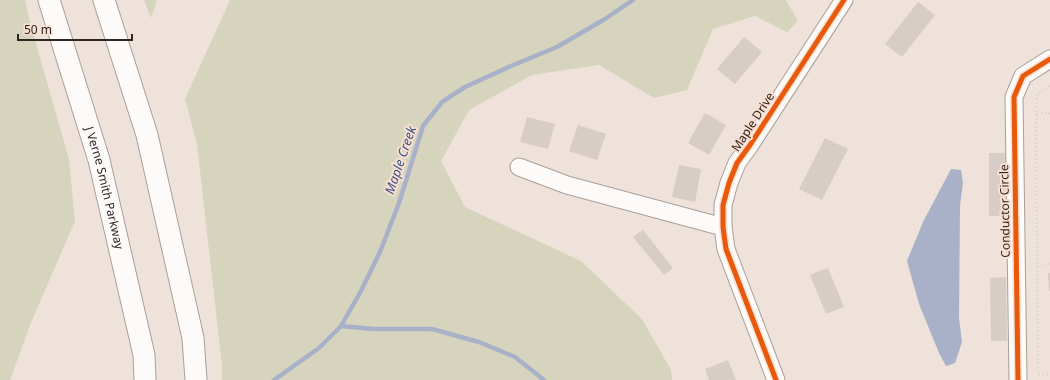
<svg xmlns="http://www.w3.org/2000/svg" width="1050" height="380" font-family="'Noto Sans',sans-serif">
	<rect width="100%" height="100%" fill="#efe2da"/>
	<g fill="#d7d4be">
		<polygon points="0,0 25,0 31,26 69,159 75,221 30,325 10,380 0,380"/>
		<polygon points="144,0 157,0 151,18"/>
		<polygon points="230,0 786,0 798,21 787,32 755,16 713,29 687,90 654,98 599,65 532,75 469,110 441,161 465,207 581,261 642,319 671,370 672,380 222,380 222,366 197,144 185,99"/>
	</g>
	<polygon fill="#a8b1c8" points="951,169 961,170 963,183 960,205 959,318 962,342 955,363 946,366 939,353 919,304 907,261 923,222"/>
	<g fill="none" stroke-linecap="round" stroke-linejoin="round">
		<g stroke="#a8b1c8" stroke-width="4.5">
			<polyline points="341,326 373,329 432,329 479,342 515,357 544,380"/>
			<polyline points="274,380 319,348 341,326 361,291 380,252 399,203 423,126 442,102 465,87 511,66 557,47 605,19 633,0"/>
		</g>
	</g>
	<g fill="#d7ccc6">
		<polygon points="918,2 935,15 902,57 885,44"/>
		<polygon points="744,37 762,52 735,84 717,69"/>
		<polygon points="705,113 726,125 709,155 688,143"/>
		<polygon points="527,117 555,124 548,149 520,142"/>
		<polygon points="578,125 606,134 597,160 569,151"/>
		<polygon points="825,138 848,149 822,200 799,189"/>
		<polygon points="989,153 1005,153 1006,216 989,216"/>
		<polygon points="679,165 701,169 695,202 672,197"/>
		<polygon points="643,230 673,268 664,275 633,237"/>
		<polygon points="828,268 844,307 826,314 810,275"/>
		<polygon points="1048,273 1050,273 1050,291 1049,291"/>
		<polygon points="1006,277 1007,341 991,341 990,278"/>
		<polygon points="728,360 736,380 709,380 705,369"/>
	</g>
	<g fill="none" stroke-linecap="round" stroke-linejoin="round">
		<defs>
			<g id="minor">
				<polyline points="519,167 567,185 723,227"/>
				<polyline points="776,380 726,249 723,227 723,205 729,183 737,163 750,145 844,0"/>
				<polyline points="1018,380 1014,97 1023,76 1050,59"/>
			</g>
			<g id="major">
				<path id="s1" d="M49,0L99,160L144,355L145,380"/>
				<polyline points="104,0 147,135 193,338 196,380"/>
			</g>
		</defs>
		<use href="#minor" stroke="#a99f99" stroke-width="19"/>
		<use href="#major" stroke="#a99f99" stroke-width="23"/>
		<g stroke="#d6d2d0" stroke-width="2.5" stroke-dasharray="1 3" stroke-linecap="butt">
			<polyline points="1050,86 1037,94 1036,128 1038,374 1050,375"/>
			<polyline points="1037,113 1049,113 1050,114"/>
			<polyline points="1037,267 1050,263"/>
		</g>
		<use href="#minor" stroke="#fdfbf9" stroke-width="17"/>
		<use href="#major" stroke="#fdfbf9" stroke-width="21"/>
		<defs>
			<g id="cycleway">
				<polyline points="776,380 726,249 723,227 723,205 729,183 737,163 750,145 844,0"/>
				<polyline points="1018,380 1014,97 1023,76 1050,59"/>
			</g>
		</defs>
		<use href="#cycleway" stroke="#f8dfd1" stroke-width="8"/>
		<use href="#cycleway" stroke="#e8590c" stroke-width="5"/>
	</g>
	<g text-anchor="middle" stroke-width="4" stroke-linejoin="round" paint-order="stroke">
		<g font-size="12" fill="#302621" stroke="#f8dfd1">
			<text transform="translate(753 122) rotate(-57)" y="4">Maple Drive</text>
			<text dy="4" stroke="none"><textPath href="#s1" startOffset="196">J Verne Smith Parkway</textPath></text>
			<text transform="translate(1005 211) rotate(-91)" y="4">Conductor Circle</text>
		</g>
		<g font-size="13" font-style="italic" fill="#3c5587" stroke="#f8dfd1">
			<text transform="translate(400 160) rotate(-71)" y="5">Maple Creek</text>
		</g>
	</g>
	<path d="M18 34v6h114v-6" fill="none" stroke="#302621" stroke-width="2"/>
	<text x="24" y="34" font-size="12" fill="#302621" stroke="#f8dfd1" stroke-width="3" paint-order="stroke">50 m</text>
</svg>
